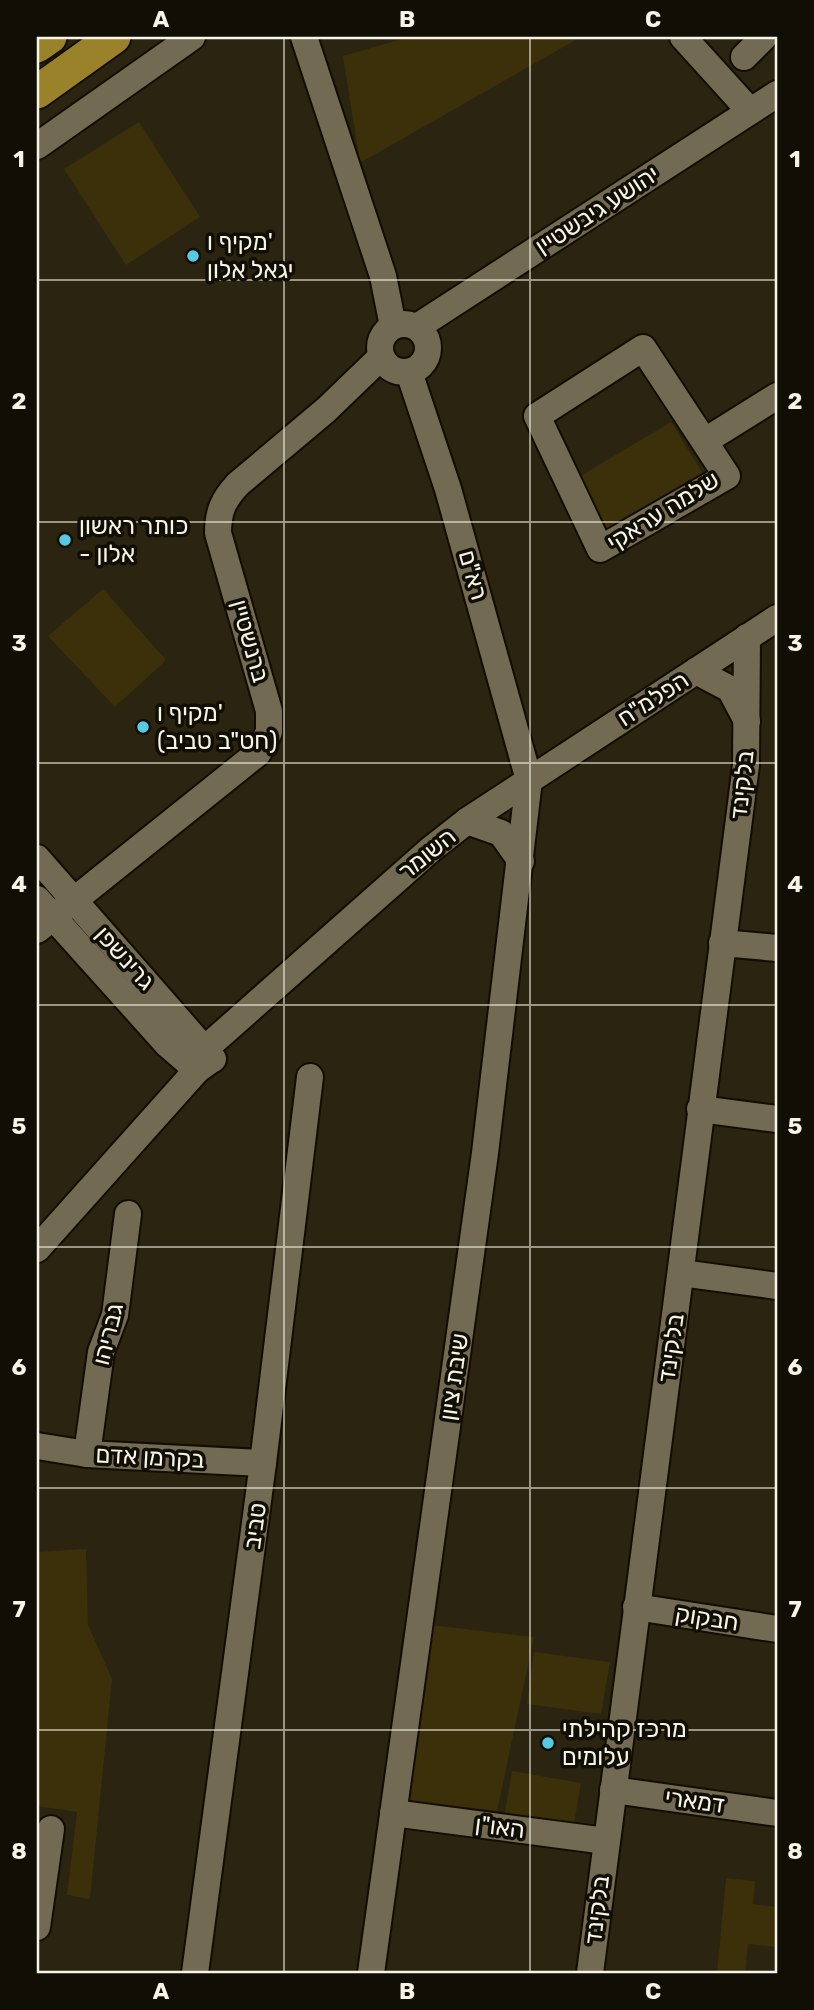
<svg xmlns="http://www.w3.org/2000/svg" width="814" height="2010" font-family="Rubik,'Noto Sans Hebrew',sans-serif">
	<rect width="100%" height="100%" fill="#2b2410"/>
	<g fill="#3c300a">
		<polygon points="409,37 581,37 360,163 343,56"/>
		<polygon points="139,122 200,217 126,265 64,169"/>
		<polygon points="671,422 705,477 603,535 575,479"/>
		<polygon points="103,589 166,660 115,707 48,636"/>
		<polygon points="86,1549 88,1625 112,1679 90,1899 67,1895 77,1812 37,1806 37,1552"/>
		<polygon points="431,1625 534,1637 497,1811 409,1800"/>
		<polygon points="534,1652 610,1662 601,1714 527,1704"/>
		<polygon points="512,1771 581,1783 573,1830 504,1818"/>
		<polygon points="726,1878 755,1881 753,1904 777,1907 777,1947 748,1944 745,1973 717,1973"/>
	</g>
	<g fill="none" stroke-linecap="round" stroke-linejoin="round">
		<defs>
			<g id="minor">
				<polyline points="304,37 383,276 393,326"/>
				<polyline points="683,37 750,111"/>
				<polyline points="744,57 764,37"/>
				<polyline points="37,146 192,37"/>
				<circle cx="404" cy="348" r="24"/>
				<polyline points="417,327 777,94"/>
				<polygon points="643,348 727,476 600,549 537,416"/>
				<polyline points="705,441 777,396"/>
				<polyline points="696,671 730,689 747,721"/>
				<polyline points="467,821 501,833 521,861"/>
				<polyline points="37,858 213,1059"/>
				<polyline points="37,899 168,1045 197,1070"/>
				<path d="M37,930L258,753L269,732V711L218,533C218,512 223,500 238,484L326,410L381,357"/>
				<polyline points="722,943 777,948"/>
				<polyline points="197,1070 206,1048 430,850 467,821 777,618"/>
				<polyline points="700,1109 777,1119"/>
				<polyline points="37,1249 197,1070 211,1060"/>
				<polyline points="681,1273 777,1286"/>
				<polyline points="37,1446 87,1454 263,1463"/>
				<polyline points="87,1454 101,1352 115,1315 128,1214"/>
				<polyline points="636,1607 777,1629"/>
				<polyline points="613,1790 777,1813"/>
				<polyline points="393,1813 606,1841"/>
				<polyline points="37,1927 51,1829"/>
				<polyline points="195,1973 263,1463 310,1077"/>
				<polyline points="371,1973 485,1153 529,780 448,489 409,372"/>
				<polyline points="590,1973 746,765 747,637"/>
			</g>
			<g id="major">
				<polyline points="37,46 50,37"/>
				<polyline points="37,92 114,37"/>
			</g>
		</defs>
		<use href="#minor" stroke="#130d00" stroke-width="30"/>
		<use href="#major" stroke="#130d00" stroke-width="37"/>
		<use href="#minor" stroke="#726a53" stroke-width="26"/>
		<use href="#major" stroke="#9a822a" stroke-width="33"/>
	</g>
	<path fill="none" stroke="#f8f4e7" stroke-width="2" stroke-opacity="0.55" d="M284,37V1973M530,37V1973M37,280H777M37,522H777M37,763H777M37,1005H777M37,1247H777M37,1488H777M37,1730H777"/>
	<g fill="#58c9e3" stroke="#110e06" stroke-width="2.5">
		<circle cx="193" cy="256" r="7"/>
		<circle cx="65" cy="540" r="7"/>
		<circle cx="143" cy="727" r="7"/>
		<circle cx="548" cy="1743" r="7"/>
	</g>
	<g text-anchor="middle" stroke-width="7" stroke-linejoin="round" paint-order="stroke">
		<g font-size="24" fill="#f8f4e7" stroke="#110e06">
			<text transform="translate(597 210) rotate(-33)" y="8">יהושע גיבשטיין</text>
			<text transform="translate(663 511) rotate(-32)" y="8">שלמה עראקי</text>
			<text transform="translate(473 575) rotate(74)" y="8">רא"ם</text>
			<text transform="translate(250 641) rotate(74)" y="8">ברנשטיין</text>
			<text transform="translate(653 699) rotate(-33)" y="8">הפלמ"ח</text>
			<text transform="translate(742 785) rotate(-84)" y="8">בלקינד</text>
			<text transform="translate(427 854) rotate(-39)" y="8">השומר</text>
			<text transform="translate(125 958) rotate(48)" y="8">גרינשפן</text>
			<text transform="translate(108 1334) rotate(-76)" y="8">גבריהו</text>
			<text transform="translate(671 1348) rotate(-82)" y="8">בלקינד</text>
			<text transform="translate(454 1377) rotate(-82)" y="8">שיבת ציון</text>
			<text transform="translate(150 1457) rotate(3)" y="8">בקרמן אדם</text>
			<text transform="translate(255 1526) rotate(-82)" y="8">טביב</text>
			<text transform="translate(707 1618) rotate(9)" y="8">חבקוק</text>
			<text transform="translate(695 1801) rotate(8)" y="8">דמארי</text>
			<text transform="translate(500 1827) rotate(7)" y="8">האו"ן</text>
			<text transform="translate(597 1910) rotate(-83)" y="8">בלקינד</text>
		</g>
		<g font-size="24" fill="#f8f4e7" stroke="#110e06" text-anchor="start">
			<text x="207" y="250">מקיף ו'<tspan x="207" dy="28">יגאל אלון</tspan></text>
			<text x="79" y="534">כותר ראשון<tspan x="79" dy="28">- אלון</tspan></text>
			<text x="157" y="721">מקיף ו'<tspan x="157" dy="28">(חט"ב טביב)</tspan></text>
			<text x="562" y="1737">מרכז קהילתי<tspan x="562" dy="28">עלומים</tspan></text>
		</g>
	</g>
	<rect width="814" height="2010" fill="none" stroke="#110e06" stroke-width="77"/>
	<rect x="38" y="38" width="738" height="1934" fill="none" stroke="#f8f4e7" stroke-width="2.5"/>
	<g font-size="23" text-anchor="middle" font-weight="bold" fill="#f8f4e7">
		<text x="161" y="27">A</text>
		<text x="407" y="27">B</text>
		<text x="653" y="27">C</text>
		<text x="19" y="167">1</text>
		<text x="795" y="167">1</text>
		<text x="19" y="409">2</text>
		<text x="795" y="409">2</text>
		<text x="19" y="651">3</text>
		<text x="795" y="651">3</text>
		<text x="19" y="892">4</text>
		<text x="795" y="892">4</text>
		<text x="19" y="1134">5</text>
		<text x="795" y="1134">5</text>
		<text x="19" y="1375">6</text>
		<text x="795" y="1375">6</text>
		<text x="19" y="1617">7</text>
		<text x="795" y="1617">7</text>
		<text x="19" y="1859">8</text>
		<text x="795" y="1859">8</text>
		<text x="161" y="1999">A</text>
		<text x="407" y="1999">B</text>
		<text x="653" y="1999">C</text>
	</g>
</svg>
